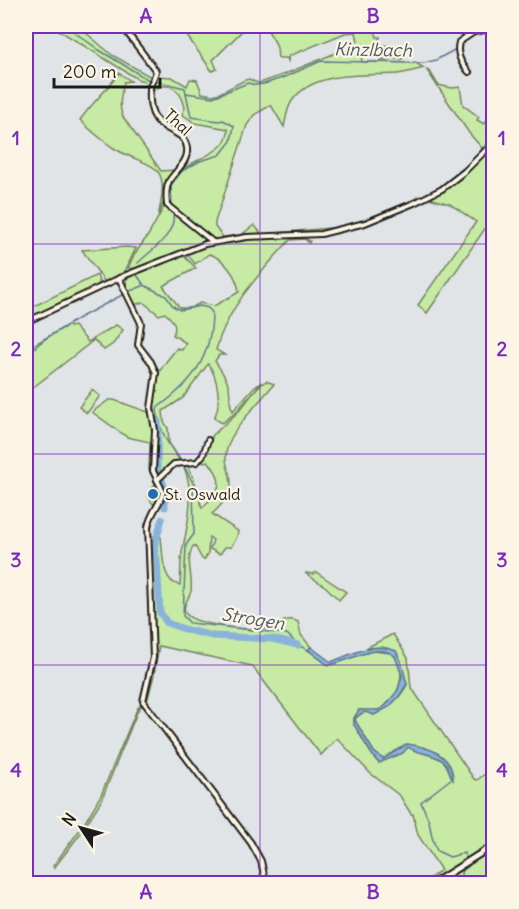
<svg xmlns="http://www.w3.org/2000/svg" width="519" height="909" font-family="Delius,sans-serif">
	<rect width="100%" height="100%" fill="#e1e4e6"/>
	<filter id="ink" filterUnits="userSpaceOnUse"><feTurbulence type="fractalNoise" baseFrequency=".0167" numOctaves="2"/><feDisplacementMap in="SourceGraphic" scale="12" xChannelSelector="R" yChannelSelector="G"/><feConvolveMatrix kernelMatrix="1 2 1 2 8 2 1 2 1" color-interpolation-filters="sRGB"/></filter>
	<g filter="url(#ink)">
		<g fill="#c7eba4" stroke="#728460" stroke-width="1.5">
			<polygon points="52,26 78,26 112,55 153,78 149,85 142,80 139,80"/>
			<polygon points="180,26 247,26 213,60 217,69 212,71"/>
			<path d="M264,26H391L375,31L377,37H380L378,45H369L361,55L362,62L416,63L424,68C415,70 406,73 397,74C365,76 313,70 292,101C287,108 286,118 284,127L271,105L254,115L247,125L215,222V227L223,237L241,235L254,225L262,234H266L340,227L358,222L415,200L417,196L419,199C437,190 477,168 482,148L469,133L426,69L431,73L438,85L452,88L460,87L463,105L479,117L477,120L484,124L493,109V140L487,148H483L484,151C473,163 461,174 447,184C415,206 357,227 320,232C297,235 274,235 251,236L247,234L244,236L213,240L169,205C154,158 231,163 228,129L195,123L182,114L185,108C182,92 171,79 154,90L151,87L156,76L172,77L187,86L190,79L197,80L202,93L213,95L220,93L245,80L249,79L255,82L260,83L285,74L338,52L348,45L358,41L356,32L345,33L289,56L288,61L287,58H278C277,55 278,52 277,48C275,40 269,32 264,26Z"/>
			<polygon points="380,45 405,47 405,57 402,59 380,59 377,54 374,58 369,56 369,50 373,49 377,53"/>
			<path d="M119,73L131,81L124,82C121,94 118,106 123,117L161,171L175,170L166,183L164,201L158,216C173,157 148,170 112,147C101,139 89,129 80,120C92,103 107,90 119,73Z"/>
			<polygon points="493,145 493,217 427,313 418,305 476,222 450,204 429,198 457,181"/>
			<polygon points="165,205 208,240 139,267 132,270 131,268 128,268 134,255 149,234"/>
			<path d="M304,238L310,241L309,243L305,239L290,240C261,272 227,307 216,350L225,355H219L215,361C220,369 227,378 229,387C231,397 228,402 233,411L253,388L262,382L235,413L222,423L214,418C222,403 218,377 208,364L183,398L163,411L164,422L168,428L169,443L182,462L169,466L157,477C150,465 152,389 158,375C162,365 171,356 177,348L182,350L186,343L173,335C178,324 172,320 165,313L159,315L143,302L134,305L127,290L126,277L183,255L196,268L163,286L180,308H191L200,303L214,306L239,292C237,276 224,258 209,254L195,264L188,255L189,252C226,237 265,238 304,238Z"/>
			<polygon points="127,247 136,248 124,273 105,282 82,250"/>
			<polygon points="97,275 100,285 26,320 26,310"/>
			<polygon points="68,325 70,327 74,326 88,342 116,325 123,330 113,344 104,350 94,340 26,393 27,353 35,344"/>
			<path d="M266,381L274,384C262,399 236,425 229,443C216,473 251,479 212,514L238,531L237,537L231,547H225L220,554L210,549L213,540L209,537L208,554L204,560L202,559L195,546H193C185,561 193,574 191,591C190,598 182,604 185,612C190,625 255,632 269,628C280,626 286,615 298,622L301,635L311,647L308,650L328,665L372,651L391,653C410,668 399,702 378,710C373,712 365,710 359,710L354,718V725C361,735 370,755 379,763L402,753L408,747C419,755 435,753 444,762C449,767 449,774 453,779C453,755 428,747 407,744L383,759L374,752L356,722L355,719C362,712 365,710 374,715C388,709 400,698 407,685L401,662L396,651L382,647L366,648L393,634L408,658L411,687L474,779L477,780L493,768L492,844L435,879L431,880L429,883H423L441,870L418,835L413,814H411L400,796L370,773L337,738L321,755L252,666L159,646L154,675L147,702L193,764L145,700L154,648L149,539L151,536L161,537C163,552 161,583 180,585C181,573 180,559 183,547C189,520 195,491 183,465H187L194,479L202,508C220,491 226,482 208,461L198,463L204,455L213,435L240,410L257,388Z"/>
			<polygon points="92,390 100,396 87,413 79,407"/>
			<polygon points="109,400 114,400 151,413 154,430 152,472 149,470 150,442 127,437 92,412"/>
			<polygon points="155,484 160,486 162,495 156,505 152,503 148,496"/>
			<polygon points="316,572 346,592 339,600 326,587 305,573 313,574"/>
			<polygon points="142,702 145,706 142,705 138,710 101,801 80,834 54,868 53,866 84,824 101,795 137,709"/>
			<polygon points="493,847 493,883 439,884 487,853"/>
		</g>
		<path fill="#8ab3db" stroke="#5e778f" stroke-width="1.5" d="M311,647L331,662C352,654 374,641 396,651L401,662L407,684L400,695L389,707L374,715C365,710 362,712 355,719L356,722L374,752L383,759L407,744C429,747 452,754 453,780C449,775 449,767 444,762C436,753 419,755 408,747L403,753L379,763C370,755 362,735 354,725V718L359,710H379L386,705L398,690L402,676L395,656C374,641 350,663 328,665L308,650Z"/>
		<g fill="none" stroke-linecap="round" stroke-linejoin="round">
			<g stroke="#5e778f" stroke-width="1.5">
				<polyline points="66,26 99,50 147,79 185,88 191,117 219,121 223,120 234,126 231,141 220,155 200,161 182,171 171,185 172,207"/>
				<path d="M460,48C467,35 479,33 492,32"/>
				<polyline points="186,93 213,97 248,83 255,85 264,84 285,77 321,61 424,63 436,60 456,49"/>
				<path d="M138,263C152,249 177,235 173,212"/>
				<path d="M137,275L144,285L166,296L173,306L180,310L200,306L208,308L212,312C212,358 192,383 157,408C158,427 167,444 179,459"/>
				<polyline points="130,291 143,286"/>
				<polyline points="26,358 34,348 45,339 79,318 124,294"/>
				<polyline points="184,466 193,483 194,534 186,545 183,616 190,623 287,634 298,645 310,651"/>
				<polyline points="452,778 421,802 429,821 432,837 437,851 450,857 464,853 466,860"/>
				<polyline points="462,884 461,872 469,866 468,864"/>
			</g>
			<g stroke="#8ab3db" stroke-width="7">
				<polyline points="158,422 157,467 165,488 165,507"/>
				<polyline points="162,519 154,547 157,560 160,612 167,623 187,630 213,636 272,639 298,645"/>
			</g>
			<defs>
				<g id="minor">
					<path d="M122,26L156,71C155,77 150,83 150,89C146,138 184,124 187,148C189,162 175,171 169,181C166,188 166,197 167,205L213,242"/>
					<path d="M469,72C461,64 456,53 459,42L474,32L494,28"/>
					<path d="M119,278L141,323L138,345L151,362L156,373L151,408L155,430L153,471L163,492C160,505 151,512 148,527L153,658L143,701L251,843L261,861L266,884"/>
					<polyline points="26,322 126,275 205,244 247,237 321,234 365,223 414,203 442,189 465,171 494,142"/>
					<polyline points="157,480 174,464 197,462 203,455 208,440"/>
				</g>
				<polyline id="secondary" points="432,884 494,845"/>
			</defs>
			<use href="#minor" stroke="#1c1c1c" stroke-width="8"/>
			<use href="#secondary" stroke="#1c1c1c" stroke-width="9"/>
			<use href="#minor" stroke="#fcf5e5" stroke-width="4"/>
			<use href="#secondary" stroke="#fcf5e5" stroke-width="4.5"/>
		</g>
	</g>
	<path fill="none" stroke="#7b2cbf" stroke-width="1.5" stroke-opacity="0.55" d="M260,26V884M26,244H494M26,454H494M26,665H494"/>
	<circle fill="#1f6fb2" stroke="#fcf5e5" stroke-width="2" cx="153" cy="494" r="6"/>
	<g text-anchor="middle" stroke-width="4.5" stroke-linejoin="round" paint-order="stroke">
		<g font-size="16" fill="#1c1c1c" stroke="#fcf5e5">
			<text transform="translate(178 122) rotate(42)" y="6">Thal</text>
		</g>
		<g font-size="16" fill="#1c1c1c" stroke="#fcf5e5" text-anchor="start">
			<text x="165" y="500">St. Oswald</text>
		</g>
		<g font-size="18" font-style="italic" fill="#485868" stroke="#fcf5e5">
			<text transform="translate(373 50) rotate(1)" y="6">Kinzlbach</text>
			<text transform="translate(253 619) rotate(9)" y="6">Strogen</text>
		</g>
	</g>
	<rect width="519" height="909" fill="none" stroke="#fcf5e5" stroke-width="66"/>
	<g transform="translate(81 828) rotate(306)" stroke="#fcf5e5" stroke-width="4.5" paint-order="stroke">
	<path d="M0-4.5L10 22L0 15L-10 22Z" fill="#1c1c1c"/>
	<text y="-9" font-size="16" font-weight="bold" text-anchor="middle" fill="#1c1c1c">N</text>
	</g>
	<path d="M54 78v9h106v-9" fill="none" stroke="#1c1c1c" stroke-width="3"/>
	<text x="63" y="78" font-size="18" fill="#1c1c1c" stroke="#fcf5e5" stroke-width="4.5" paint-order="stroke">200 m</text>
	<rect x="33" y="33" width="453" height="843" fill="none" stroke="#7b2cbf" stroke-width="2"/>
	<g font-size="20" text-anchor="middle" font-weight="bold" fill="#7b2cbf">
		<text x="146" y="23">A</text>
		<text x="373" y="23">B</text>
		<text x="16" y="145">1</text>
		<text x="502" y="145">1</text>
		<text x="16" y="356">2</text>
		<text x="502" y="356">2</text>
		<text x="16" y="567">3</text>
		<text x="502" y="567">3</text>
		<text x="16" y="777">4</text>
		<text x="502" y="777">4</text>
		<text x="146" y="899">A</text>
		<text x="373" y="899">B</text>
	</g>
</svg>
